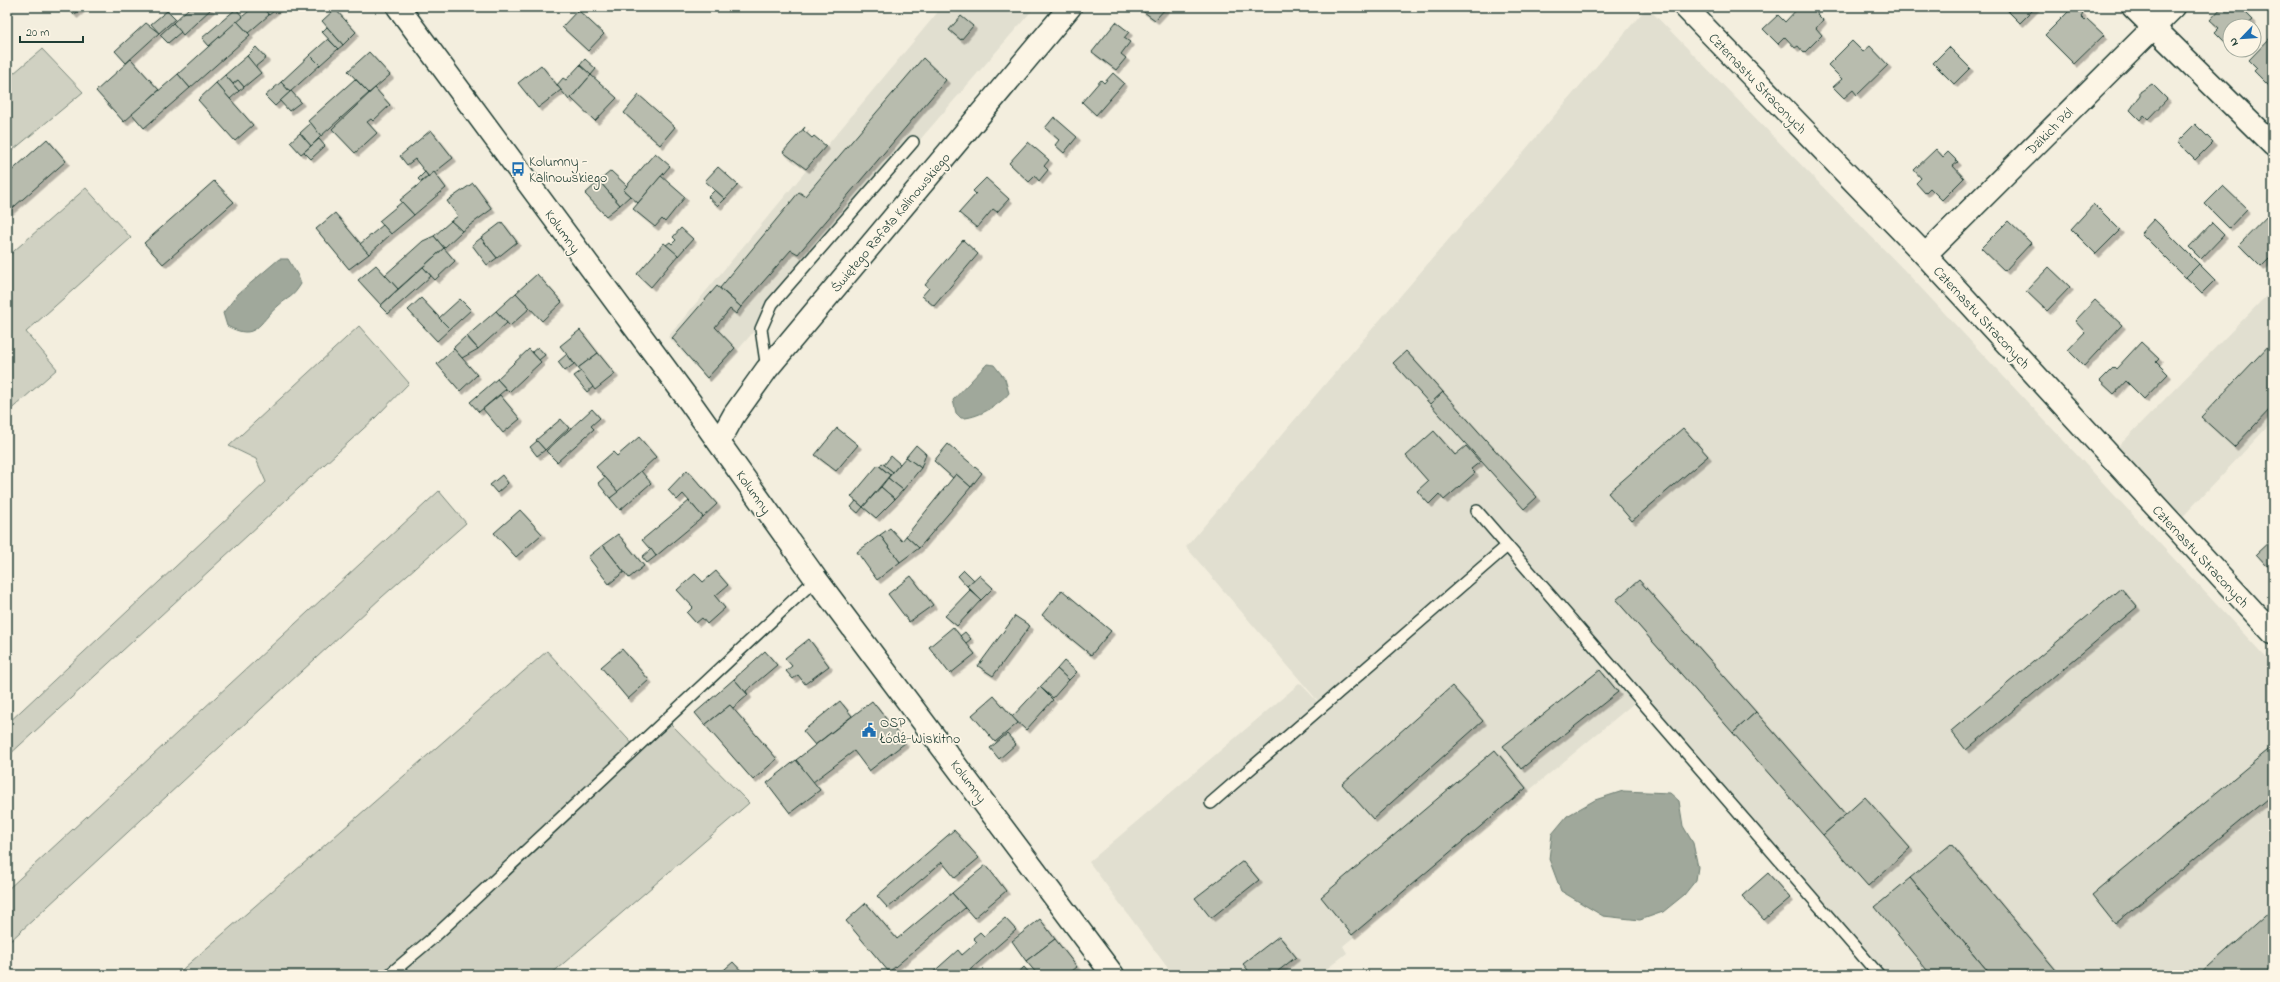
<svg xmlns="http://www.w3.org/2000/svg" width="2280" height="982" font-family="'Indie Flower',sans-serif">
	<defs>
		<filter id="shadow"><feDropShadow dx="3.5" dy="3.5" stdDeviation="0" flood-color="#0004"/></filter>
	</defs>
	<rect width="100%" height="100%" fill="#f3eede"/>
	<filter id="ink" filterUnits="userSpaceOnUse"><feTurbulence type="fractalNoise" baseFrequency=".025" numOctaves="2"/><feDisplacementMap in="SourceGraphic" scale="8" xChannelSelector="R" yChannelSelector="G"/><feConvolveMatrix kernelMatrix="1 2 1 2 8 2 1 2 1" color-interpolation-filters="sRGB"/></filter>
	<g filter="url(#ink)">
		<g fill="#e1dfd0">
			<polygon points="942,7 1035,7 710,382 668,337"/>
			<polygon points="1647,7 1907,273 2273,665 2273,969 2266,975 1881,975 1634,703 1343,946 1347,953 1319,975 1173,975 1089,862 1300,683 1330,715 1186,547"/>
			<polygon points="2273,289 2273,421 2174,526 2109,456"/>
		</g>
		<g fill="#d0d1c2" stroke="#78877b">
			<polygon points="42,49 83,92 7,155 7,79"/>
			<polygon points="86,188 131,238 26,332 57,369 7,413 7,257"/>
			<polygon points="359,326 409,383 375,418 7,757 7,724 266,482 256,459 229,446"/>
			<polygon points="439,491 466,523 382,597 7,944 7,890"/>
			<polygon points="547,651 638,750 670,723 749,803 550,975 176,975"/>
		</g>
		<g fill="#a0a89b" stroke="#6c7d72">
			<path d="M279,259H288L298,276L301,284C292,299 289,296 278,306C258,323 257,342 227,326L223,313L238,294Z"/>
			<path d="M987,364L994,365L1005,379L1009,393C1000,405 976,419 961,418L956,413L953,400Z"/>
			<polygon points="1623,791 1670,793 1679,801 1683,826 1693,843 1698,867 1696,880 1684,895 1663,912 1640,920 1603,916 1561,891 1549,859 1552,834 1567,816 1595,800"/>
		</g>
		<g fill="#b8bcae" stroke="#1f3d34" filter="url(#shadow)">
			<polygon points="67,7 83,7 74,15"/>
			<polygon points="190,7 209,7 211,9 183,35 173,23"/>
			<polygon points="254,7 262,7 269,15 248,33 237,21"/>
			<polygon points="262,7 279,7 269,15"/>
			<polygon points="1137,7 1167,7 1155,20"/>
			<polygon points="1799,7 1810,7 1823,20 1816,28 1822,35 1804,53 1798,46 1795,48 1785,37 1778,44 1763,29 1778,15 1785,22"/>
			<polygon points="2004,7 2036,7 2020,23"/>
			<polygon points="2073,7 2083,14 2081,17 2085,21 2087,19 2104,35 2074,64 2045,35"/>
			<polygon points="2222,7 2240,7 2253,20 2246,26 2230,26 2228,45 2215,32 2219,28 2210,20"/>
			<polygon points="236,9 243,17 209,46 202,38"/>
			<polygon points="335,9 356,32 343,45 322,21"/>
			<polygon points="578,10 604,34 588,51 562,27"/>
			<polygon points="167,11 175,19 159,33 151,24"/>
			<polygon points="961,16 973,26 961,40 949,30"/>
			<polygon points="237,21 250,35 190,88 178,74"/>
			<polygon points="1116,22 1129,32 1124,38 1130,42 1121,54 1126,58 1116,70 1092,52"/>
			<polygon points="146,23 159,33 126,63 115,51"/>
			<polygon points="173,23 181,32 168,43 160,35"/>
			<polygon points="327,27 343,45 338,49 322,32"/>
			<polygon points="2271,37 2273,39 2273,90 2254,71 2257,68 2249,60"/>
			<polygon points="328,39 338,49 320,65 310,55"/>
			<polygon points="1852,41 1863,52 1870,46 1888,65 1857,95 1853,90 1844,98 1833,87 1842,79 1828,65"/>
			<polygon points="256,47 266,58 255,67 247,56"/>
			<polygon points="1949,47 1970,68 1954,84 1933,63"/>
			<polygon points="369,52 390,75 369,93 348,71"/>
			<polygon points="310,55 320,65 290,92 281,82"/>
			<polygon points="247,56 261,73 244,87 238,80 233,84 225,75"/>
			<polygon points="923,58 946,80 798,254 791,250 741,307 720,288 799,192 805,196"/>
			<polygon points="131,59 159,90 124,122 96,91"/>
			<polygon points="585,59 596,69 591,75 580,65"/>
			<polygon points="541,65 561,90 538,108 518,83"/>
			<polygon points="580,65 591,75 569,100 557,85 563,78 566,80"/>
			<polygon points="1113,73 1124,83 1096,115 1082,102 1101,80 1104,83"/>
			<polygon points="178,74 190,88 144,128 132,114"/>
			<polygon points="225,75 239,91 230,99 216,83"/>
			<polygon points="591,75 617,98 595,121 571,98"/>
			<polygon points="355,79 369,93 321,136 308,121"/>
			<polygon points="238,80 244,87 239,91 233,84"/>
			<polygon points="281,82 290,92 275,106 265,96"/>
			<polygon points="216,83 253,125 235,141 198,100"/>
			<polygon points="2152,84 2167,99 2148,119 2144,115 2140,120 2130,110 2140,96 2140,92"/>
			<polygon points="375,88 390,105 373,121 371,119 367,122 377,133 355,153 332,129"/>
			<polygon points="291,91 301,102 289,111 280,101"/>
			<polygon points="639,95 675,127 660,145 624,113"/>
			<polygon points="1054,117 1077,137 1064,153 1055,145 1059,140 1045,128"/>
			<polygon points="311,123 321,136 311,146 300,133"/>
			<polygon points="2195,124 2213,142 2195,160 2177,142"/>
			<polygon points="805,127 803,130 812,138 814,136 826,146 806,169 783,152"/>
			<polygon points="431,130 453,158 429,177 415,159 407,165 400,156"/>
			<polygon points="300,133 311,146 301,154 290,142"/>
			<polygon points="47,139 66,161 7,213 7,175"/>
			<polygon points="319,139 325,146 311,159 304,152"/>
			<polygon points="1028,142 1049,160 1044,166 1048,170 1039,181 1035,176 1029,182 1009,163"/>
			<polygon points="1936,149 1943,157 1948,152 1958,162 1953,166 1964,178 1942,200 1930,188 1925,193 1916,183 1921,178 1914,170"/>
			<polygon points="655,153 670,166 638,203 623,190"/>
			<polygon points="718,167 738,185 725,199 705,181"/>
			<polygon points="611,171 627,186 623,190 630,196 620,205 599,181"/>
			<polygon points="425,172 428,176 421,182 418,179"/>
			<polygon points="434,172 446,188 414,215 400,200"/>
			<polygon points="661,176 685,197 665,222 662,219 655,227 633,209"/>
			<polygon points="986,178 1009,199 997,212 993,209 977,228 959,213 976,194 973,191"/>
			<polygon points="214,181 234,202 163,264 144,243"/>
			<polygon points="599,181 620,205 606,216 585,194"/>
			<polygon points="473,183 492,209 462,231 451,221 458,216 447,201"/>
			<polygon points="2223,186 2247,209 2229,228 2205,204"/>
			<polygon points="715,190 725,199 718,206 708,197"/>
			<polygon points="402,202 414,215 391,234 379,221"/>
			<polygon points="2094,204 2120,230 2096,254 2071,229"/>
			<polygon points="2273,210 2273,255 2261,267 2239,245"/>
			<polygon points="335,213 369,254 349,269 316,229"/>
			<polygon points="2154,219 2199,264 2186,278 2141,233"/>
			<polygon points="451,221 462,231 444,248 434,236"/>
			<polygon points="2008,221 2031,243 2005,271 1981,248"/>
			<polygon points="502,222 517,242 497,258 481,238"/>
			<polygon points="2212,223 2224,235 2201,259 2189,247"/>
			<polygon points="383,225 391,234 369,254 360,244"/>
			<polygon points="681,228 693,239 678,256 666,245 670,242 672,244 676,240 673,237"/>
			<polygon points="434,236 444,248 398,289 385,275 423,241"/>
			<polygon points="481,238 497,258 487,265 472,245"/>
			<polygon points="963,240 978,254 934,306 922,296 929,288 925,285"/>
			<polygon points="664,243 678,255 651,287 637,274"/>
			<polygon points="444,248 455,261 435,280 423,267"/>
			<polygon points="2199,264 2215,280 2202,293 2186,277"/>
			<polygon points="376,265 398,289 381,305 358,280"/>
			<polygon points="423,267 431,276 388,314 380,306"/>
			<polygon points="2049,267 2070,287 2047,311 2026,291"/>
			<polygon points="537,274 562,302 542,321 516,293"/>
			<polygon points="717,286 741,307 736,314 730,309 715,327 735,348 707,378 672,338"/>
			<polygon points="516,293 530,308 510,326 496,311"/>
			<polygon points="421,298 450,329 437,341 408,310"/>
			<polygon points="460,299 471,310 450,329 439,318"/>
			<polygon points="2095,300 2122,325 2084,366 2068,350 2085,332 2075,321"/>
			<polygon points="496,311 507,323 478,349 467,336"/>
			<polygon points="580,330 598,353 578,368 560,346"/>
			<polygon points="466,336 478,349 462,358 453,348"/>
			<polygon points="2273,341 2273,406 2234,447 2201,417"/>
			<polygon points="2141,342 2159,359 2156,362 2168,374 2144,399 2126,381 2114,394 2100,381 2114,367 2116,369"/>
			<polygon points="538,347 545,355 539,360 532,352"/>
			<polygon points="454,349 477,375 460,391 437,364"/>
			<polygon points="529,349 541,362 509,392 497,379"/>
			<polygon points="1406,351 1443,392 1430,404 1393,363"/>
			<polygon points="598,353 615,374 595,390 578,368"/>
			<polygon points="567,354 574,364 565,371 558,362"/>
			<polygon points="581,371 593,387 587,392 574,376"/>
			<polygon points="497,379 506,389 479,412 470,402"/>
			<polygon points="1443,392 1537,497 1524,509 1430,404"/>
			<polygon points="500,395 520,419 503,433 483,409"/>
			<polygon points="592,409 600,418 591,426 594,429 557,462 546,451"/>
			<polygon points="561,419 569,428 545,450 536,440"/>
			<polygon points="837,428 858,445 836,471 815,455"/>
			<polygon points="1683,428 1708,456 1632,521 1608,493"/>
			<polygon points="1434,431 1455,455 1466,446 1480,462 1471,469 1475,473 1444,500 1439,494 1429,504 1417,491 1428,481 1406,456"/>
			<polygon points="639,437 656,457 618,492 596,467 613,452 617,456"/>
			<polygon points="537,441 545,450 537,456 530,447"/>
			<polygon points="948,444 982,473 971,487 956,474 953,478 934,461"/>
			<polygon points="916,445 926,454 921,468 906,457"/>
			<polygon points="891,456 900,464 893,472 884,465"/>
			<polygon points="906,457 921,468 903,490 888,478"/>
			<polygon points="882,463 893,472 890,475 880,466"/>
			<polygon points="878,465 890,475 863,507 851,497"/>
			<polygon points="687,470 717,504 703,517 683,494 677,500 668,490"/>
			<polygon points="641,471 651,483 620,510 610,498"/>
			<polygon points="956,474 971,487 919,548 906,536"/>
			<polygon points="502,475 508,483 497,493 490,485"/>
			<polygon points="605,477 618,492 610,498 598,483"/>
			<polygon points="888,478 903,490 895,499 881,487"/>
			<polygon points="881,487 895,499 876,518 863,507"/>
			<polygon points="689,501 703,517 656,556 642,540"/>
			<polygon points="856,501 863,507 858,513 851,507"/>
			<polygon points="520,510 542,534 516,557 494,533"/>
			<polygon points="890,528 902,541 906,536 919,548 900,562 880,535"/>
			<polygon points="618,534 644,566 629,578 603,545"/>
			<polygon points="880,535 900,562 877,580 857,552"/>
			<polygon points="2273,538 2273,561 2267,566 2256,554"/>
			<polygon points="603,545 624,572 609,584 588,557"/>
			<polygon points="651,549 656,556 647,563 642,557"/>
			<polygon points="964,570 974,580 967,586 958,576"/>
			<polygon points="716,571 728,585 715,596 725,608 707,624 702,618 696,623 687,613 693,607 677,590 695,574 703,582"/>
			<polygon points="979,575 993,588 981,600 967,586"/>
			<polygon points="911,576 933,605 909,622 888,594"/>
			<polygon points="1639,580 1756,712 1733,733 1616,600"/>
			<polygon points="2121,588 2137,607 1966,750 1951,731"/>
			<polygon points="970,590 981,600 957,626 945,616"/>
			<polygon points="1062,590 1111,631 1091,655 1042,615"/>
			<polygon points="1015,616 1030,626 993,676 978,666"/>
			<polygon points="953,627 975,654 950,674 929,647"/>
			<polygon points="965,632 971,639 966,643 960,636"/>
			<polygon points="809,639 829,666 805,684 798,675 793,679 786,671 792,666 785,658"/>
			<polygon points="622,649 649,680 628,699 601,667"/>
			<polygon points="765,651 777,665 746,691 748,695 734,679"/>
			<polygon points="1064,661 1077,672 1069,680 1057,669"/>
			<polygon points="1057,669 1069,680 1053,698 1040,687"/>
			<polygon points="1600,670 1618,692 1521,769 1503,746"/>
			<polygon points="734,679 748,695 733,708 730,705 705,725 695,713"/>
			<polygon points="1452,686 1483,721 1373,819 1342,784"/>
			<polygon points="1040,687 1053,700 1026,730 1012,717"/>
			<polygon points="994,696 1018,723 995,742 972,715"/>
			<polygon points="840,701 852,716 815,745 803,731"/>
			<polygon points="872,701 905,743 869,771 854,751 813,782 796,760"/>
			<polygon points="730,705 777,759 753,780 705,725"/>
			<polygon points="1756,712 1846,815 1823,835 1733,733"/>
			<polygon points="1007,734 1016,744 999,759 990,748"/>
			<polygon points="2273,746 2273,794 2115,924 2092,895"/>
			<polygon points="1495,750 1526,788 1352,935 1321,897"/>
			<polygon points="796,760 820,790 790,813 767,783"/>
			<polygon points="1865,797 1910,848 1868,886 1823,835"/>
			<polygon points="954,830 979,858 955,878 942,862 888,908 877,896"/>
			<polygon points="1951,844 2060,975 1991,975 1910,878"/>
			<polygon points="1243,861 1259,880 1211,918 1195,898"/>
			<polygon points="986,865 1006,891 974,918 952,893"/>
			<polygon points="1768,873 1790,898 1764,920 1742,896"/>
			<polygon points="1910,878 1991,975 1931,975 1875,907"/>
			<polygon points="952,893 965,908 889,972 846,921 866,903 897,939"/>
			<polygon points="2273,909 2273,966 2264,975 2199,975"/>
			<polygon points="1005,918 1016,930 964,975 930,975 958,950 962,955 977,942 973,938 980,932 984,936"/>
			<polygon points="1040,919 1055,939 1026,961 1012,941"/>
			<polygon points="1279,936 1296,957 1273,975 1252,975 1243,964"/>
			<polygon points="1055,939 1077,967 1067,975 1038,975 1026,961"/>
			<polygon points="733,962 745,975 718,975"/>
			<polygon points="1024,967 1031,975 1015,975 1022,969"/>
		</g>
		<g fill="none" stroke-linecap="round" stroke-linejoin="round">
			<defs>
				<g id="service">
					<polyline points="767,369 761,329 772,304 913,142"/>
					<polyline points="1477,511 1879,975"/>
					<polyline points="1211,803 1507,546"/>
					<polyline points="389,975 434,937 816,579"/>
				</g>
				<g id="minor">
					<polyline points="1685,7 1925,255 2273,633"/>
					<polyline points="2133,7 2273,145"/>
					<polyline points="1925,255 2174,7"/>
				</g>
				<g id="tertiary">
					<polyline points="398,7 690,402 816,579 1113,975"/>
					<polyline points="719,442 734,415 767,369 1070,7"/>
				</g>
			</defs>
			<use href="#service" stroke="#1f3d34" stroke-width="14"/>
			<use href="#minor" stroke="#1f3d34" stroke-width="25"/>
			<use href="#tertiary" stroke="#1f3d34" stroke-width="25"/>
			<use href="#service" stroke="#fcf5e5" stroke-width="11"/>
			<use href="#minor" stroke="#fcf5e5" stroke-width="22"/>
			<use href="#tertiary" stroke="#fcf5e5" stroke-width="22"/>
		</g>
	</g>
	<defs>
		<symbol id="bus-bare" viewBox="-9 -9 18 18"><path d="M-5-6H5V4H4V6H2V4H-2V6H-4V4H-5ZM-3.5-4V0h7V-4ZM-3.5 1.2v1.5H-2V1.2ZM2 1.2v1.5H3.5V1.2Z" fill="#1f6fb2" stroke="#fcf5e5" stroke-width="2.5" paint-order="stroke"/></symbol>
		<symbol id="civic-bare" viewBox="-9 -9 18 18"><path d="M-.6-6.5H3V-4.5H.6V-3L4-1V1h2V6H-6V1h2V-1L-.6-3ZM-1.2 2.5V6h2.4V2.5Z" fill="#1f6fb2" stroke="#fcf5e5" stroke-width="2.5" paint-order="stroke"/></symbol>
	</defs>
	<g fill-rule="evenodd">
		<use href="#bus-bare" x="508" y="159" width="20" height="20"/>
		<use href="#civic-bare" x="859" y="720" width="20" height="20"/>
	</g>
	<g text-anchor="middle" stroke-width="3.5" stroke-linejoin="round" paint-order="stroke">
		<g font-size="14" fill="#1f3d34" stroke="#fcf5e5">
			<text transform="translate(1758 83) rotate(46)" y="5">Czternastu Straconych</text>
			<text transform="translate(2049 131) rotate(-45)" y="5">Dzikich Pól</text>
			<text transform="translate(890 222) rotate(-50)" y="5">Świętego Rafała Kalinowskiego</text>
			<text transform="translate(563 231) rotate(54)" y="5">Kolumny</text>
			<text transform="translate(1982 317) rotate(47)" y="5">Czternastu Straconych</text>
			<text transform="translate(754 492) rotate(55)" y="5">Kolumny</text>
			<text transform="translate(2201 556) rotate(47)" y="5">Czternastu Straconych</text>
			<text transform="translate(969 781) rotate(53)" y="5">Kolumny</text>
		</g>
		<g font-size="14" fill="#1f3d34" stroke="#fcf5e5" text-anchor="start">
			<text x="529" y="166">Kolumny -<tspan x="529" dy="16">Kalinowskiego</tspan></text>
			<text x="880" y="727">OSP<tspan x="880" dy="16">Łódź-Wiskitno</tspan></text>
		</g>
	</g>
	<rect width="2280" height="982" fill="none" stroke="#fcf5e5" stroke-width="24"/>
	<rect x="12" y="12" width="2256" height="958" fill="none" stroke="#1f3d34" stroke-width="1.5" filter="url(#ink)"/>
	<g transform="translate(2242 38) rotate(245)"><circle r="19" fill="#fcf5e5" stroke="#a4ab9e"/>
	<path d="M0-3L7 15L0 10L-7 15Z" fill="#1f6fb2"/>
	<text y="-6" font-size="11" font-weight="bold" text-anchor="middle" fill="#1f3d34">N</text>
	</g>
	<path d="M20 36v6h63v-6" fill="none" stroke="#1f3d34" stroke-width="2"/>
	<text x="26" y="36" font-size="12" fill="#1f3d34" stroke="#fcf5e5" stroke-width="3" paint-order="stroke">20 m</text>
</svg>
